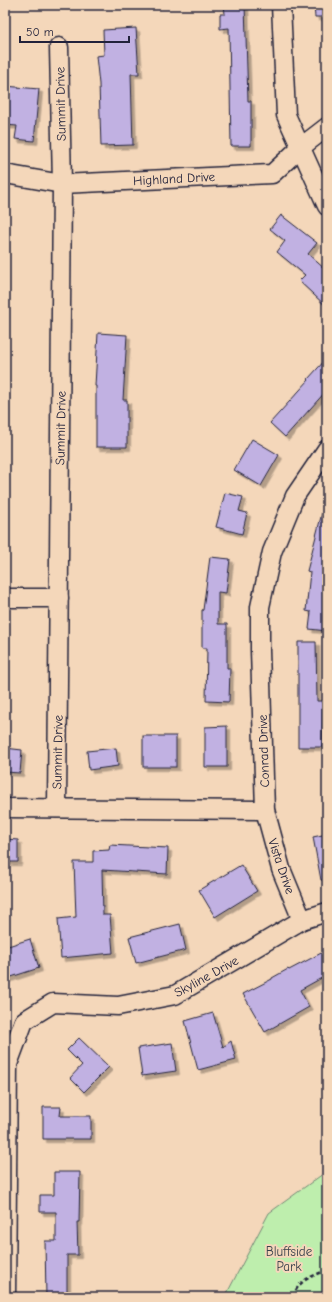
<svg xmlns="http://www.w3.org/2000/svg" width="332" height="1302" font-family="'Comic Neue',sans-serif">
	<defs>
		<filter id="shadow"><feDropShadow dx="3.5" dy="3.5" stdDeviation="0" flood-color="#0004"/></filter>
	</defs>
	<rect width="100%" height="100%" fill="#f4d7ba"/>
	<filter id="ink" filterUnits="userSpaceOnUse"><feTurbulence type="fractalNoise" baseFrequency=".025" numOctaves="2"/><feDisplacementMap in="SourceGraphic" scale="8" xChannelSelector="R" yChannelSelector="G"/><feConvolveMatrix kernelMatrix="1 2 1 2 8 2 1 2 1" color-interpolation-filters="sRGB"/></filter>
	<g filter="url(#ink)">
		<polygon fill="#beeead" stroke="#708874" points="327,1171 327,1297 225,1297 269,1213"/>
		<g fill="#c1b1e2" stroke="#22223b" filter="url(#shadow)">
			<polygon points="224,5 245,5 248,101 251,101 251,146 231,146 229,28 220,29 220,14 225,14"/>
			<polygon points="314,5 327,5 327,17 315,17"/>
			<polygon points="136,28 139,74 131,74 133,145 101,146 99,84 96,56 104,55 103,30"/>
			<polygon points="5,86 39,89 34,141 15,139 17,126 5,125"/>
			<polygon points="281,215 317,243 308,254 327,271 327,307 299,281 305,275 277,252 285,241 270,229"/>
			<polygon points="98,333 127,335 123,400 127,400 127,447 96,447 96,386 95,386"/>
			<polygon points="327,358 327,390 285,437 270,423 309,380 308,379"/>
			<polygon points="252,439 279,455 261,486 234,470"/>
			<polygon points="225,493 243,497 239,511 247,513 242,534 216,527"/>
			<polygon points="323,509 327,510 327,631 309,629 311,612 306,611 310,572 307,571"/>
			<polygon points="210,557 230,559 226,593 218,592 218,624 227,624 227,668 230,668 229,702 206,701 207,648 202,648 202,610 203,610"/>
			<polygon points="298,642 316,642 317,701 323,701 322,747 298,747"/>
			<polygon points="227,726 227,767 205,767 205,727"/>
			<rect x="143" y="736" width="33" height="31"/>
			<polygon points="5,748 22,750 20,773 5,772"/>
			<polygon points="116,748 118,766 89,770 87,751"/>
			<polygon points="327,834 327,880 321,880 313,837"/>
			<polygon points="5,839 18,840 18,862 5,862"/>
			<polygon points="110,845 168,848 167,874 102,870 103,915 110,915 113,953 61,958 58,919 76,917 74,862 93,862 93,851 109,850"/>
			<polygon points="241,865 257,891 215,917 199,890"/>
			<polygon points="180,924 186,950 136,963 129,937"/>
			<polygon points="30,939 39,968 5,979 5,947"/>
			<polygon points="327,950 327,975 300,990 309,1007 265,1032 243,994 272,979 272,978 288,969 289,970"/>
			<polygon points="213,1013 223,1047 231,1041 236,1060 198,1070 185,1021"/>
			<polygon points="79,1038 109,1067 84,1092 70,1078 82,1065 67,1050"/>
			<polygon points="172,1043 176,1071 142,1076 138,1048"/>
			<polygon points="43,1107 61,1107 60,1116 91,1116 91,1139 43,1139"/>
			<polygon points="54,1172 80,1172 79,1222 77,1222 78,1255 67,1255 67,1297 46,1297 45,1241 56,1241 56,1212 40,1212 40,1195 54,1195"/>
		</g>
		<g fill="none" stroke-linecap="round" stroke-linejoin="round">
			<defs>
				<g id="minor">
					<polyline points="281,5 286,115 327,206"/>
					<polyline points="5,174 62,184 272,174 301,147 327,127"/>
					<polyline points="5,598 59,598"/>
					<polyline points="5,808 265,810"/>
					<polyline points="57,808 62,184 59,47"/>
					<polyline points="302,920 281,869 265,810 260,650 260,607 272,552 295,496 327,449"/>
					<polyline points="6,1297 8,1064 24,1021 53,1003 118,1006 175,995 302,920 327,912"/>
				</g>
			</defs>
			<use href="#minor" stroke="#22223b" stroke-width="21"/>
			<path stroke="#22223b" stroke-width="2.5" stroke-dasharray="4 3" stroke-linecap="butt" d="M293,1297C299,1279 311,1277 327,1270"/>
			<use href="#minor" stroke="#f4d7ba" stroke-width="18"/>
		</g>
	</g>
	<g text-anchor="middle" stroke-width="4" stroke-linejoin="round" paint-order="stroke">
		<g font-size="13" fill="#22223b" stroke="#f4d7ba">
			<text transform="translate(60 104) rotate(-91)" y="5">Summit Drive</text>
			<text transform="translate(174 178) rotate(-3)" y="5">Highland Drive</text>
			<text transform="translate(60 428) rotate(-89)" y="5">Summit Drive</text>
			<text transform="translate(263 751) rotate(-92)" y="5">Conrad Drive</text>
			<text transform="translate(57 752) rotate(-89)" y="5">Summit Drive</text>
			<text transform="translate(282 866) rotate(71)" y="5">Vista Drive</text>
			<text transform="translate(206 976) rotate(-29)" y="5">Skyline Drive</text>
		</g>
		<g font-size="13" fill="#39414c" stroke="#f4d7ba">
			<text x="289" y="1256">Bluffside<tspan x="289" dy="15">Park</tspan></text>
		</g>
	</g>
	<rect width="332" height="1302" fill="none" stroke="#f4d7ba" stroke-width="20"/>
	<rect x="10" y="10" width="312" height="1282" fill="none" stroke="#22223b" stroke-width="1.5" filter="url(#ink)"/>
	<path d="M20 36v6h109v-6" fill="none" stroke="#22223b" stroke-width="2"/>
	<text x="26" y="36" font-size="12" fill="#22223b" stroke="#f4d7ba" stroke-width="3" paint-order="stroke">50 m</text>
</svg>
